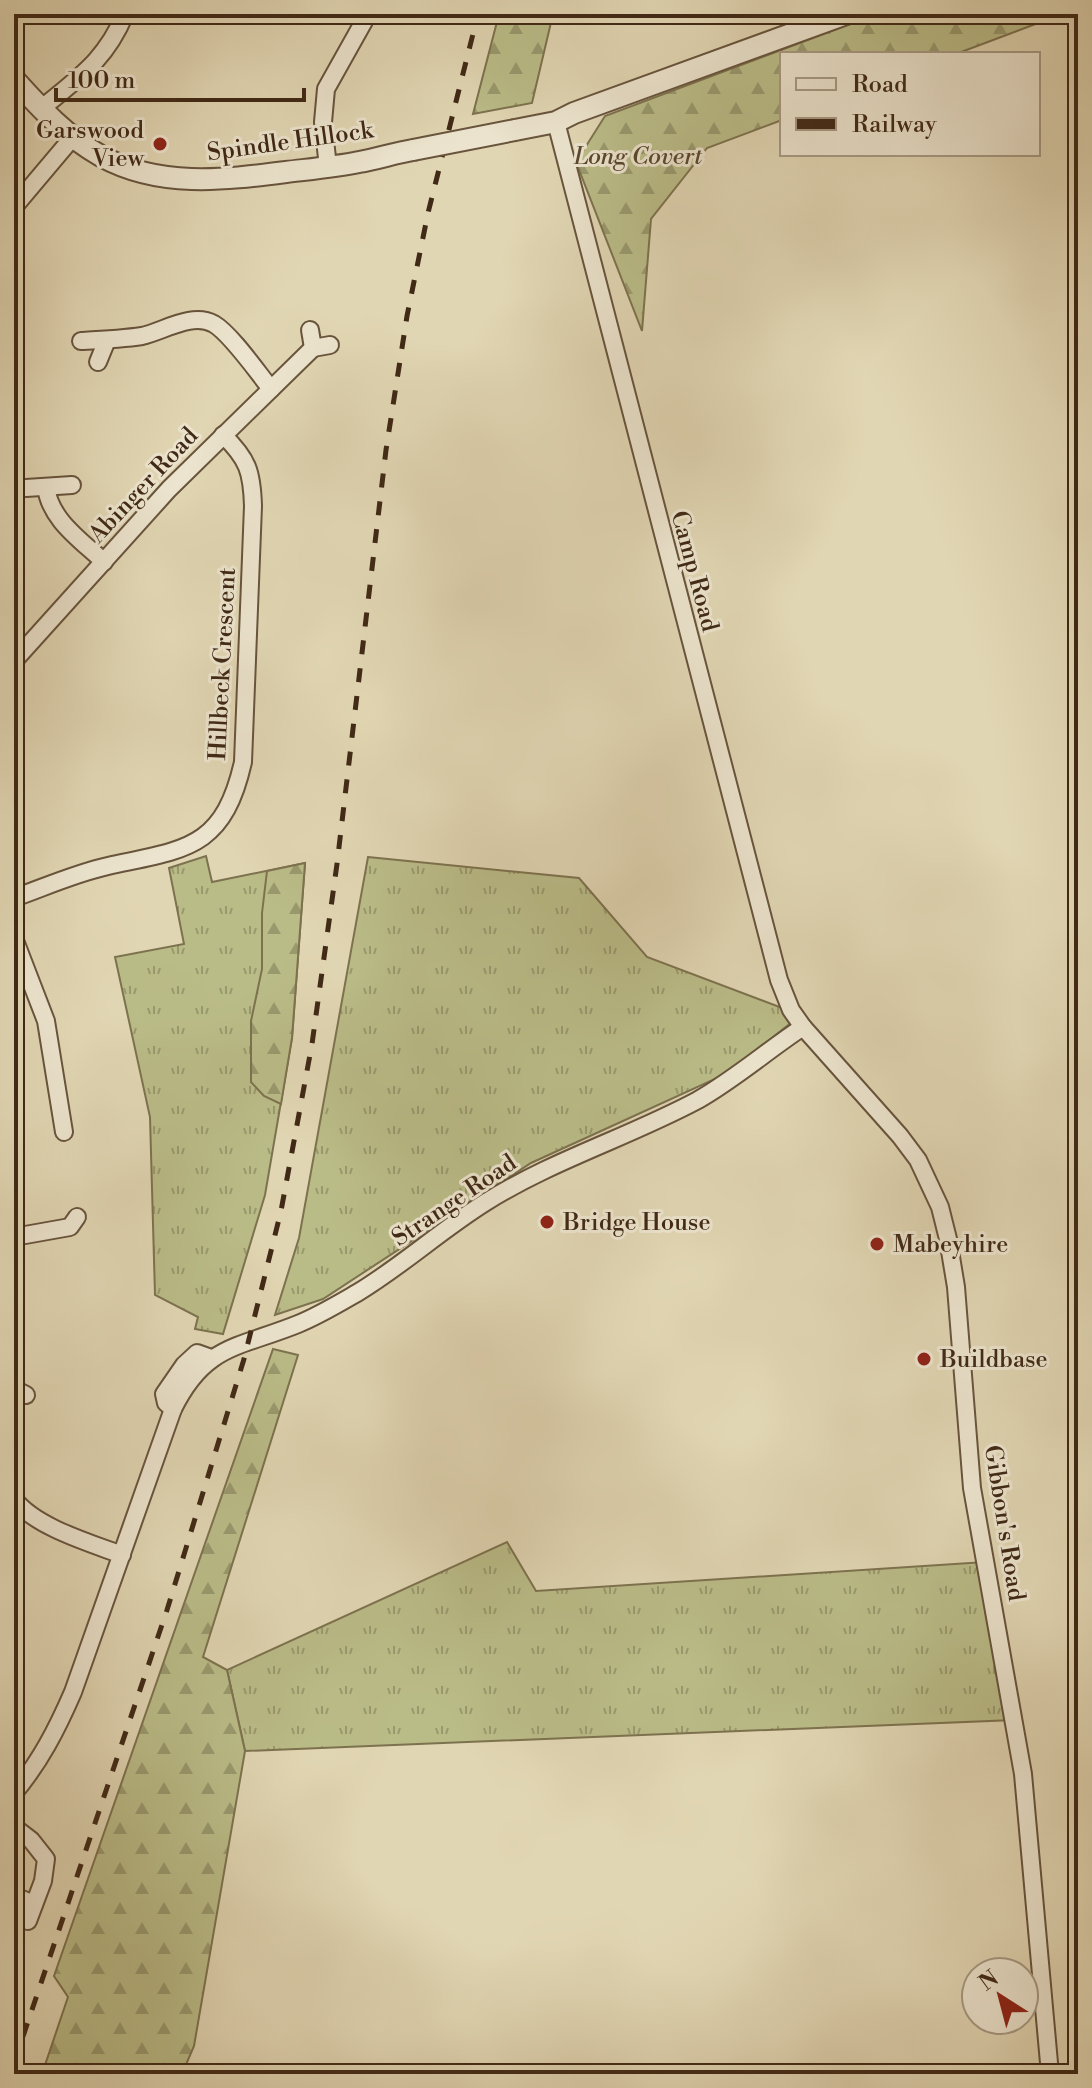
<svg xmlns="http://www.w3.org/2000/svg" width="1092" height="2088" font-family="'Libre Bodoni',serif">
	<defs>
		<pattern id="grass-tufts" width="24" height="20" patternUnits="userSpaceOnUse" patternTransform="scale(2)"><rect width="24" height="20" fill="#babc88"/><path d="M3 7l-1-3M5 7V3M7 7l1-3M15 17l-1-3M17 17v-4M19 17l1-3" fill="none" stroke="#99996e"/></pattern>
		<pattern id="forest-firs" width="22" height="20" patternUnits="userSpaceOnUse" patternTransform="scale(2)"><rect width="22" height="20" fill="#babc88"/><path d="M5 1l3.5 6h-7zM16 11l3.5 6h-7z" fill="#99996e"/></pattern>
	</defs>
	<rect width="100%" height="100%" fill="#e1d6b3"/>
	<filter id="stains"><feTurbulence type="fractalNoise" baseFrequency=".0025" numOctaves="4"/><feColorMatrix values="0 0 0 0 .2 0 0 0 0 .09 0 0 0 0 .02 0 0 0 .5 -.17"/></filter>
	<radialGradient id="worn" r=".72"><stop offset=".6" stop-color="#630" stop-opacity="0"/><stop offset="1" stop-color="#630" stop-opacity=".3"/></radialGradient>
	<g fill="url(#grass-tufts)" stroke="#7d724f" stroke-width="2">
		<polygon points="206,856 212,882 305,863 292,1038 265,1195 223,1334 195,1329 198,1317 155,1295 150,1117 115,957 184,944 169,868"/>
		<polygon points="368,857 579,878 647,957 801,1015 726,1074 531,1163 323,1299 275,1315 299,1238"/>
		<polygon points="507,1542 536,1591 985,1562 1014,1720 245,1751 227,1670"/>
	</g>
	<g fill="url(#forest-firs)" stroke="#7d724f" stroke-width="2">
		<polygon points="499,14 553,14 532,103 473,114"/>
		<polygon points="877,14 1062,14 956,54 782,54 782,120 707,148 651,219 642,331 576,162 605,116"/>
		<polygon points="305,863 292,1038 281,1104 264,1096 251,1082 251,1021 262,969 262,913 267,871"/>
		<polygon points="273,1349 298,1355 203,1657 227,1670 245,1751 194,2046 182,2074 42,2074 68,1997 54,1976"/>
	</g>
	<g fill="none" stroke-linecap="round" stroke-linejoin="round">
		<defs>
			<g id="minor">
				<path d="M41,109C79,77 105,61 125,14"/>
				<polyline points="556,122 779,980 791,1010 803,1027 900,1136 918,1160 940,1207 948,1239 956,1287 972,1488 1023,1774 1050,2074"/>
				<polyline points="328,167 323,122 326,89 368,14"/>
				<polyline points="14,207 73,137"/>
				<polyline points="310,330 313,348 330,345"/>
				<path d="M81,341C101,340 122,339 142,336C164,331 192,312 214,324C231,334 258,373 271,389"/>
				<polyline points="98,362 107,340"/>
				<path d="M46,487C50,520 81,540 104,562"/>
				<polyline points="26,488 72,485"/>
				<polyline points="14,661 169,489 313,348"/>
				<path d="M14,898C45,887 76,873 108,866C185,849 223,850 243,762L253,506C252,472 248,459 223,435"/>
				<polyline points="14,938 46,1021 64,1132"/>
				<polyline points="14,1237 70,1227 77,1217"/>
				<polyline points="14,1389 26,1395"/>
				<polyline points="173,1409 166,1403 164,1394 184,1365 197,1353 211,1358"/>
				<path d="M14,1499C35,1527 90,1543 122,1555"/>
				<path d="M14,1793C40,1762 57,1729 73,1692L173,1409C205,1344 239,1348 298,1324C318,1316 338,1304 357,1293C402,1266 441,1230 486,1202C553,1160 629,1137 698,1100C735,1079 768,1050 803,1027"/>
				<polyline points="14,1827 31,1840 46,1859 43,1881 28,1921"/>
				<polyline points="14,1896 34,1904"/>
			</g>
			<g id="tertiary">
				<path d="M14,79C40,108 67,137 101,156C159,188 223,180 286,172C311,169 335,167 359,162C377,159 395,153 413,150"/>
				<polyline points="515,130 556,122 574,113 846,14"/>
			</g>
		</defs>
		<use href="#minor" stroke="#68543d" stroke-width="20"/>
		<use href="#tertiary" stroke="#68543d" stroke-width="24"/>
		<use href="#minor" stroke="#ece4ce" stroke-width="16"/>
		<use href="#tertiary" stroke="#ece4ce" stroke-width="20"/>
		<polyline stroke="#402916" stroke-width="5" stroke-dasharray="14 14" stroke-linecap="butt" points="14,2063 167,1610 244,1359 281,1211 312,1044 337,864 386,450 407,316 428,213 478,14"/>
		<defs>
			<polyline id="tertiary-bridge" points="413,150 515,130"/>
		</defs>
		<use href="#tertiary-bridge" stroke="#68543d" stroke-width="24" stroke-linecap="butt"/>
		<use href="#tertiary-bridge" stroke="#ece4ce" stroke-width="20"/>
	</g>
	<g fill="#8f2418" stroke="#ece4ce" stroke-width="3">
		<circle cx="160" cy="144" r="8"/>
		<circle cx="547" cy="1222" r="8"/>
		<circle cx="877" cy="1244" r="8"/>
		<circle cx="924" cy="1359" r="8"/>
	</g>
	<g text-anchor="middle" stroke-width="6" stroke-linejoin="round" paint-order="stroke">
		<g font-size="24" fill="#402916" stroke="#ece4ce" text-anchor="start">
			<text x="144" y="138" text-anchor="end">Garswood<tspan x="144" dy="28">View</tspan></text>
			<text x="563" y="1230">Bridge House</text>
			<text x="893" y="1252">Mabeyhire</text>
			<text x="940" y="1367">Buildbase</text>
		</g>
		<g font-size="24" fill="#402916" stroke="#ece4ce">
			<text transform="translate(290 141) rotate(-8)" y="8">Spindle Hillock</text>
			<text transform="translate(143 485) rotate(-47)" y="8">Abinger Road</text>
			<text transform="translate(695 571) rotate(75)" y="8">Camp Road</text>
			<text transform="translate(222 664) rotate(-87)" y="8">Hillbeck Crescent</text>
			<text transform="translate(454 1200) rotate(-34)" y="8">Strange Road</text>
			<text transform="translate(1005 1523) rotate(81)" y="8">Gibbon's Road</text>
		</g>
		<g font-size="24" font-style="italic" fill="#58462d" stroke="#ece4ce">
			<text x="638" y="164">Long Covert</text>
		</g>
	</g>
	<rect width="1092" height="2088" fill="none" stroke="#e1d6b3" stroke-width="48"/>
	<rect x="16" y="16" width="1060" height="2056" fill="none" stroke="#402916" stroke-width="4"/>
	<rect x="24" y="24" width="1044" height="2040" fill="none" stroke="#402916" stroke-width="2"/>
	<rect x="780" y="52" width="260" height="104" fill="#ece4ce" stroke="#a79984" stroke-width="2"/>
	<rect x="796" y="78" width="40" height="12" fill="#ece4ce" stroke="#a79984" stroke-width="2"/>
	<text x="852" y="92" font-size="24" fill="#402916">Road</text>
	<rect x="796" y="118" width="40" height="12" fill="#402916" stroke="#a79984" stroke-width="2"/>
	<text x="852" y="132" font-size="24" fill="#402916">Railway</text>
	<g transform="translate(1000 1996) rotate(324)"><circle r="38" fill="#ece4ce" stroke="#a79984" stroke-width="2"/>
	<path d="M0-6L14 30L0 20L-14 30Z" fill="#8f2418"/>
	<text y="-12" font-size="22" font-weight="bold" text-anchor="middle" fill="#402916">N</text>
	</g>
	<path d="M56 88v12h248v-12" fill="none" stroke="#402916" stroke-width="4"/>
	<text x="68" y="88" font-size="24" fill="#402916" stroke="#ece4ce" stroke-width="6" paint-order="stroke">100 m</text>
	<rect width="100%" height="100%" filter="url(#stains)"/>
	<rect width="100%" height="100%" fill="url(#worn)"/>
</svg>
